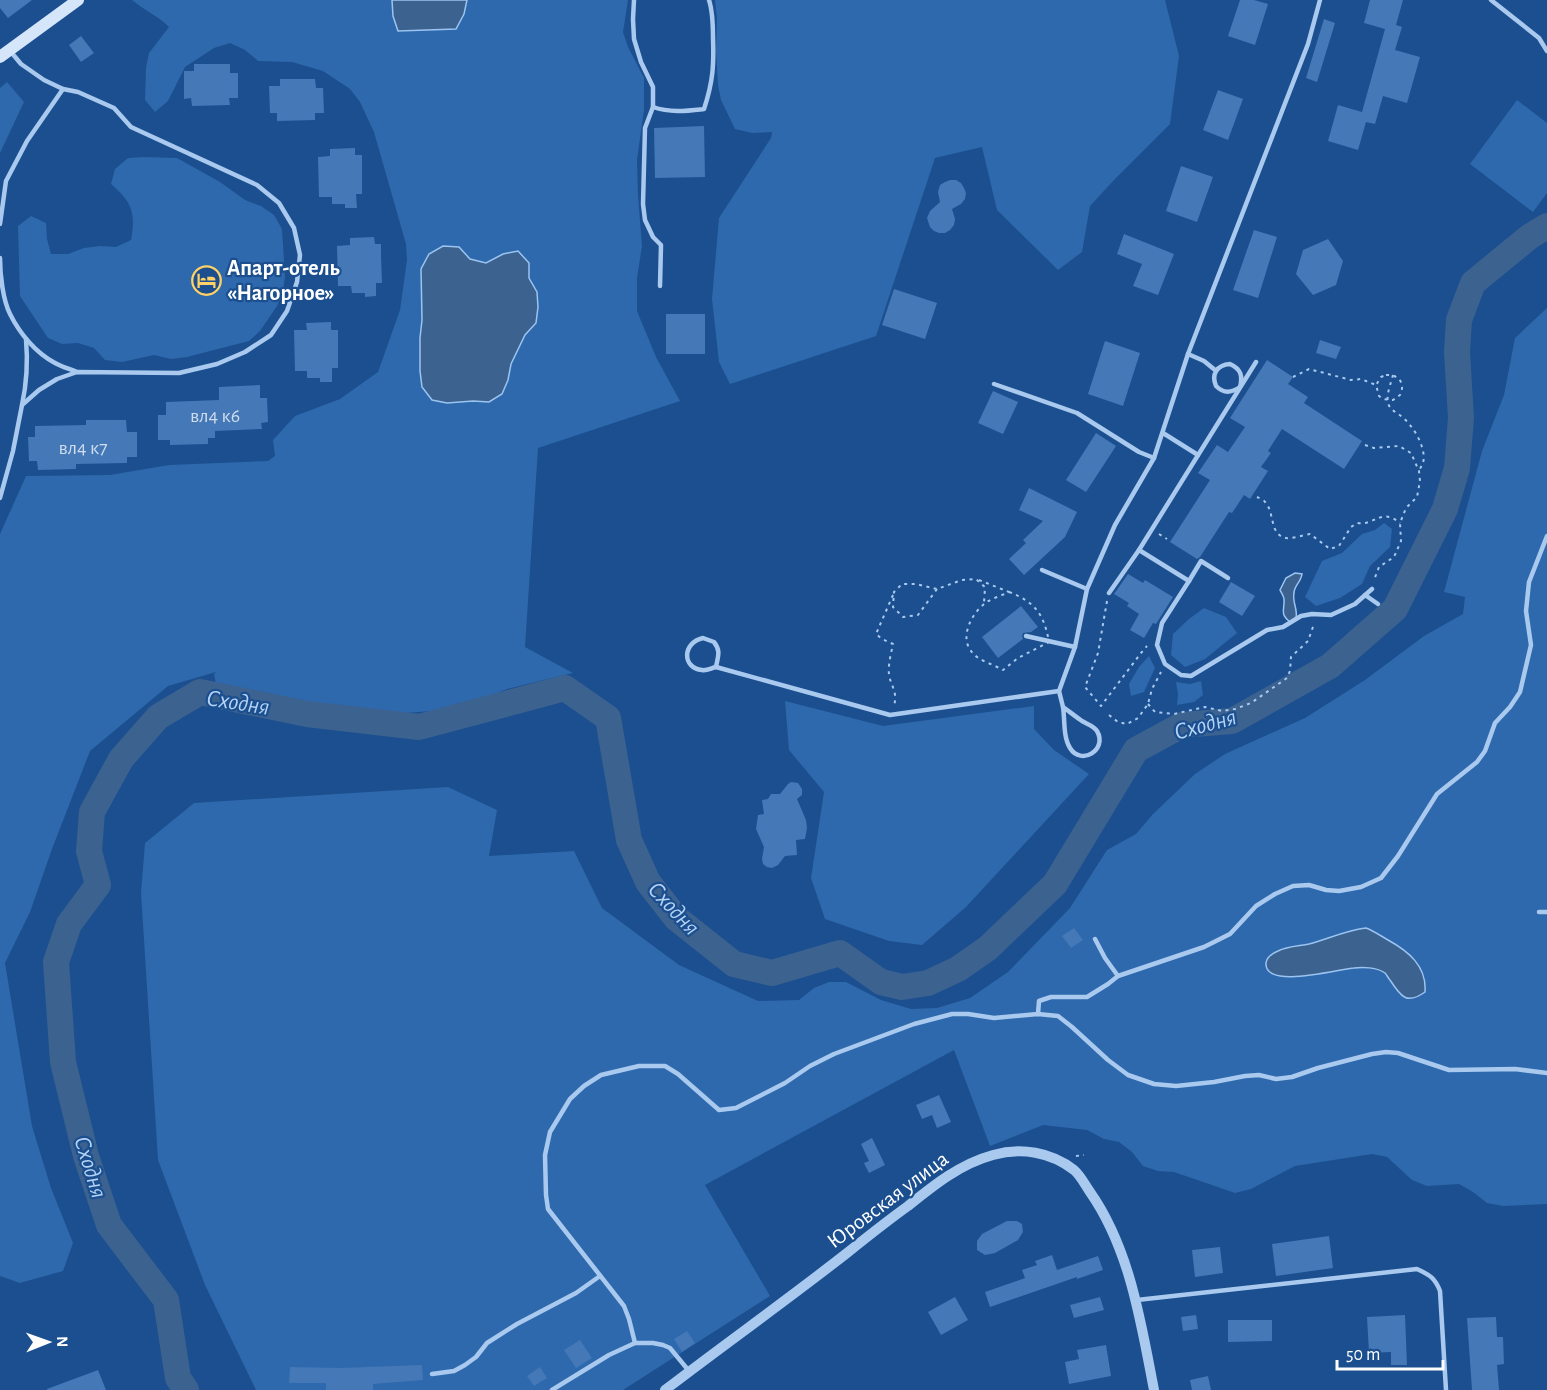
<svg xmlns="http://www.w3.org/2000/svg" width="1547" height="1390" font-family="'Alegreya Sans',sans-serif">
	<rect width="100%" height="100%" fill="#1b4f8f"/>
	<g fill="#2e69ad" fill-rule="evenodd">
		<path d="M132,0H392L393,16L399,31H414L464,14L467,0H628L623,32L628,47L644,78V110L637,160L638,195L642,246L637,278V311L656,357L680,401L538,448L525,647L573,673L507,689L457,709L393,714L316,708L217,690L214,674L216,672L168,686L90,751L52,849L30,912L5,963L32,1126L51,1188L73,1243L63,1271L20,1283L0,1276V534L26,476L110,475L169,465L268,461L275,456L273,440L295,416L340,399L378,372L400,310L407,260L406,244L374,132L360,102L350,89L323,71L292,62L258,61L245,50L230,43L214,48L185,67L168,101L155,112L145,100L146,68L149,53L169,27C158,16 144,10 132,0ZM443,246L470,259L486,263L503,254L529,263V278L537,292L538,307L536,323L525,335L511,364L508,380L489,402L473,401L447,403L422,387L420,371V338L422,320L421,269L429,254Z"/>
		<polygon points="715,0 1165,0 1179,56 1170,124 1115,179 1090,206 1082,252 1058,270 997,210 982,147 935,158 876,336 730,384 719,362 712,299 719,218 771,138 772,132 752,133 735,129 721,100 718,85 716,50 717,18"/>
		<polygon points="7,82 24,102 0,153 0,88"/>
		<polygon points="1517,100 1547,123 1547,193 1533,212 1470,164"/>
		<path d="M144,157L177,158L220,182L245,200L261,206L274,215L282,229L285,276L283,292L277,306L260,331L249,341L187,357L171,359L154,355L122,362L105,360L94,348L78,343L62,344L48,338L20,296L18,226L31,216L46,223L47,239L51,254H68L84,248L100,246L116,247L131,240C136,213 132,202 111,184L115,169L128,158Z"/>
		<polygon points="1547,308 1547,1204 1503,1206 1487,1203 1473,1192 1459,1184 1427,1186 1412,1180 1387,1157 1372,1154 1295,1166 1251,1189 1235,1193 1174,1172 1158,1171 1143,1166 1132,1152 1119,1142 1104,1139 1087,1130 1043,1125 990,1146 954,1050 705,1185 770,1296 623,1390 256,1390 205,1285 158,1160 141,893 145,843 194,803 448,787 497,810 489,856 574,851 602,908 679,965 758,1001 799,1000 814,988 829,982 846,982 881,1000 911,1009 937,1008 970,998 1008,972 1070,908 1107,850 1136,834 1153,814 1195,774 1225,754 1305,718 1365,680 1424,636 1463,614 1465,597 1444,592 1482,451 1504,395 1515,338"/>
		<polygon points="1384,523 1392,529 1390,547 1370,566 1362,584 1340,598 1316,606 1305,597 1322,561 1342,553 1362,534 1375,530"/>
		<polygon points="1204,608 1226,617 1237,633 1205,659 1185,667 1171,655 1173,634 1189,619"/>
		<polygon points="1149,656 1155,668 1144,692 1131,696 1129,684 1139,667"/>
		<polygon points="1201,681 1203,695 1194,702 1177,705 1178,694 1176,682 1190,684"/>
		<polygon points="785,701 883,726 1034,706 1034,729 1054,750 1089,774 966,907 922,945 889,941 825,919 811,878 824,792 789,750"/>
	</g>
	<g fill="#3c6290" stroke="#9cc4f0" stroke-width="1.5">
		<polygon points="392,0 467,0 464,14 456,29 398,31 393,16"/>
		<polygon points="443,246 459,247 470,259 486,263 503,254 518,251 529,263 529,278 537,292 538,307 536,323 525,335 511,364 508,380 502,394 489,402 473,401 447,403 432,400 422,387 420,371 420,338 422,320 421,269 429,254"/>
		<path d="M1295,573L1302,574C1301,582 1294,586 1294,593C1292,602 1298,609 1296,618L1290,622C1279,613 1285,610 1284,599C1284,597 1281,592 1280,590L1286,578Z"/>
		<path d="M1366,928C1374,931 1381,936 1388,940C1408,951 1427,966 1425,992C1407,1005 1401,997 1390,980C1388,978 1387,975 1385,973C1377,967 1362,967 1354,968C1339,969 1264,990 1266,963C1267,957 1273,953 1278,951C1287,946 1299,946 1309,944C1328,939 1347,930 1366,928Z"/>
	</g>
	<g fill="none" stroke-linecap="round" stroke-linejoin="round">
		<polyline stroke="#3c6290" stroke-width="26" points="186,1390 178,1378 166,1300 109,1225 86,1156 63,1062 56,962 69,924 98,885 89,851 92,812 121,759 158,717 200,692 307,714 419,727 565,688 608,718 629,840 648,882 676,918 734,964 772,973 840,953 881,982 902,987 928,983 958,969 988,948 1055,884 1136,750 1182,725 1232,721 1330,666 1395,609 1445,509 1457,468 1461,418 1457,352 1459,320 1473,283 1529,237 1547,226"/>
	</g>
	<g fill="#4478b7">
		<polygon points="0,0 32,0 8,18 0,8"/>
		<polygon points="1240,0 1254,0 1268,4 1255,45 1228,36"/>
		<polygon points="1370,0 1403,0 1396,25 1402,27 1395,50 1420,57 1407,103 1383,96 1375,124 1366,122 1358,150 1328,141 1338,105 1362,112 1385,29 1364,23"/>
		<polygon points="1324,19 1335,23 1317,82 1306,78"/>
		<polygon points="81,36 94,53 81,62 69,45"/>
		<polygon points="194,64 230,64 230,73 238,73 238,98 229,98 230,105 192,106 191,98 184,99 184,71 194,71"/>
		<polygon points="280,79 315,79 316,88 323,88 324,113 315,113 315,120 277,121 277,113 270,113 269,86 280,86"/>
		<polygon points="1218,90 1243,99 1228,140 1203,130"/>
		<polygon points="704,126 705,177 655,178 654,128"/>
		<polygon points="355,148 355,155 362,155 362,194 356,194 357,208 345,208 345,204 332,204 332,197 319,197 318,157 330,156 330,149"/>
		<polygon points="1181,166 1213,177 1197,222 1166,211"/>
		<polygon points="950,180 956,180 961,183 964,188 966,193 965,199 961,204 952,209 955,219 954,225 950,230 945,233 939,233 934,231 930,227 927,218 930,211 940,202 938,192 940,185 945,182"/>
		<polygon points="1254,230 1277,237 1258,298 1233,290"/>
		<polygon points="1124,234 1174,254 1158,295 1133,286 1142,264 1117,254"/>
		<polygon points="374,237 375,244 381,244 381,256 382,283 376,283 376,296 365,297 365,293 352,293 351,286 338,286 337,246 350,245 350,238"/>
		<polygon points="1328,239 1343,261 1336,285 1313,295 1296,274 1303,250"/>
		<polygon points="894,289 937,303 925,339 882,325"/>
		<rect x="666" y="314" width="39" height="40"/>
		<polygon points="331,322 331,330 338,330 338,368 332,368 332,382 320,382 320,378 307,378 307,371 295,371 294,330 307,330 306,323"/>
		<polygon points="1320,340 1341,347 1336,359 1316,353"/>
		<polygon points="1105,341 1140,353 1123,406 1088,394"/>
		<polygon points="1267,360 1293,377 1288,384 1308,397 1304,403 1362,441 1344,469 1282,429 1268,451 1271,453 1261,467 1268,471 1250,499 1244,495 1232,513 1229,512 1200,557 1197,559 1170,542 1210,480 1198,473 1217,445 1228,452 1245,427 1230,418"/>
		<polygon points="260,385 260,398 267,398 268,422 261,423 262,429 215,431 215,438 208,438 208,444 170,445 170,440 158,440 158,415 166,415 166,402 219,400 219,387"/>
		<polygon points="993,391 1018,402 1003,434 978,423"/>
		<polygon points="86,420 126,420 127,432 137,432 137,457 127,457 127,463 76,464 76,469 38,470 37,461 29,461 28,437 35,437 35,426 86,425"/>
		<polygon points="1096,433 1116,446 1086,492 1066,480"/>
		<polygon points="1029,488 1077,512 1065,537 1024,575 1009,559 1026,543 1023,540 1043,521 1019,510"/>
		<polygon points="1128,574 1143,583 1145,580 1173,597 1156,624 1153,623 1144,638 1130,630 1139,614 1127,606 1129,603 1114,594"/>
		<polygon points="1231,582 1255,596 1242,616 1219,602"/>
		<polygon points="1021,606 1038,627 1031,632 1023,633 1022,636 1023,639 998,658 982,637"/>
		<polygon points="791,782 798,783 802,789 802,795 797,799 806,820 807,828 805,839 796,840 797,855 785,856 778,865 772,868 767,867 763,864 762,859 764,847 756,829 758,815 764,814 762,800 768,799 771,794 780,794 788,784"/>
		<polygon points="1074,928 1083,940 1071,948 1062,936"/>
		<polygon points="939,1095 951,1122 937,1128 932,1115 922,1119 916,1105"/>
		<polygon points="872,1138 885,1165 869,1173 864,1163 869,1161 861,1144"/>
		<polygon points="1007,1221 1017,1221 1022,1224 1023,1232 1018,1240 995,1253 985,1255 977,1250 977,1241 982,1234"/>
		<polygon points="1329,1236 1333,1268 1276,1276 1272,1244"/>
		<polygon points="1220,1247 1223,1273 1195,1277 1192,1250"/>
		<polygon points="1052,1255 1057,1270 1098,1256 1103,1270 1077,1279 1077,1277 990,1307 985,1292 1025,1278 1022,1270 1037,1265 1035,1261"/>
		<polygon points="955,1297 968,1320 941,1335 928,1312"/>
		<polygon points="1100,1297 1104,1310 1074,1318 1070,1305"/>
		<polygon points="1196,1315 1198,1329 1183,1331 1181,1317"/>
		<polygon points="1405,1315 1407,1365 1391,1365 1391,1352 1369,1353 1367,1317"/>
		<polygon points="1496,1317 1497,1337 1503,1337 1504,1364 1497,1365 1499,1390 1472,1390 1467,1318"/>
		<polygon points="1228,1320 1272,1320 1272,1341 1228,1342"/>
		<polygon points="687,1331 695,1343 682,1352 674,1339"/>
		<polygon points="580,1340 592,1358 576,1368 564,1350"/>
		<polygon points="1106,1345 1111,1376 1069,1384 1065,1362 1079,1359 1077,1350"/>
		<polygon points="422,1365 423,1380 373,1384 373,1390 326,1390 326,1383 289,1383 290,1367 341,1368"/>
		<polygon points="540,1367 547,1378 534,1386 527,1376"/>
		<polygon points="98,1370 106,1390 47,1390 47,1389"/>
		<polygon points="1208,1376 1211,1390 1192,1390 1190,1380"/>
	</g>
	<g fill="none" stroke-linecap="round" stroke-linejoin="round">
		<g stroke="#a9c9ee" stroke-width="2" stroke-dasharray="3 4.5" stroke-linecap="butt">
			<path d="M1386,375C1398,374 1406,383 1400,395L1393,400L1383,399L1379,396L1376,385L1381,377Z"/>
			<path d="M1393,375C1391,383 1386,395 1388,403C1390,410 1396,412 1401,416C1413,425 1427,448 1423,463C1422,466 1420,468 1419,471"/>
			<polyline points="1293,377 1309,369 1351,380 1361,379 1376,385"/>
			<polyline points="1365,445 1374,448 1399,446 1411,453 1419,471 1420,481 1417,497 1406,508 1400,523 1401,541 1394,557 1379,567 1374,580"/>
			<path d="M1257,497C1259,498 1264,500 1265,502C1275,512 1269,535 1286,538C1292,539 1303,535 1310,534L1330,549L1339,546L1351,527L1357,523C1375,526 1381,507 1400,523"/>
			<polyline points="1159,534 1167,539"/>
			<polyline points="979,580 1009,592"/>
			<polyline points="937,589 918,615 903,617 893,607 894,592 902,584 916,584 937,589 962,580 976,579 985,587 984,603"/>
			<path d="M1009,592C1035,602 1044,614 1049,642L1018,658L1003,670C993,664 978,661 971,651C960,637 971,615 983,605C989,599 1001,596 1009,592Z"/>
			<path d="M893,595L876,634L882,639L893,644C891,654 888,664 889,675C891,686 898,693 894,705"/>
			<polyline points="1107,601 1098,653 1085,687 1101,706 1141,653 1147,646"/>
			<polyline points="1148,704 1155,712 1174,714 1205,707 1222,711 1235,709 1251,703 1287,678 1290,671 1291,657 1308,641 1314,624"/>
			<polyline points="1109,715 1118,722 1127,724 1138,718 1148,704 1152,689 1161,672"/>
			<polyline points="1076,1156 1084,1155"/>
		</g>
		<g stroke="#a9c9ee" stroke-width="4.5">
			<polyline points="634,0 633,19 634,39 641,62 653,87 653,107 645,128 643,204 645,220 653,237 661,245 660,286"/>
			<polyline points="1491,0 1539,38 1547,51"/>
			<path d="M653,107C670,113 686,111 704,109C713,82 714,65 713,38C713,26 713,12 709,0"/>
			<polyline points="0,224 6,181 27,141 63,89"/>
			<path d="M0,258C0,275 3,300 10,314C20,334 36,353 55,363C62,367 70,369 77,372"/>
			<polyline points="1188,354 1204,361 1215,370"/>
			<path d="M1230,364C1241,369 1243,376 1240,387C1231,393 1224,394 1216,386C1211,374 1217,365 1230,364Z"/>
			<polyline points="994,384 1077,413 1139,452 1154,458"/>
			<path d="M22,405C27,382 28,362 26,339"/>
			<polyline points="1163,433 1198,455"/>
			<polyline points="0,498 13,451 22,405 39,390 57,379 77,372 179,373 217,364 245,352 271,335 287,311 297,282 300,255 294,228 279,203 257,185 131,127 114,108 78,92 63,89 44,80 21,64 11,52"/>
			<polyline points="1139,550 1189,581 1162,623 1157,645 1165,664 1181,675 1191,676 1267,630 1283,627 1301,616 1312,614 1331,615 1355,604 1372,589"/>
			<polyline points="1042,570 1087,589"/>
			<polyline points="1189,581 1201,561 1228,578"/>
			<polyline points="1109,593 1139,550 1256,362"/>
			<polyline points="1365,595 1378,604"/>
			<polyline points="1026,636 1075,647"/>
			<path d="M703,638L714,642C721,651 718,656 716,667C711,668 707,671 702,670C682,668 682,643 703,638Z"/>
			<polyline points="716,667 890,715 1059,691 1075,647 1087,589 1115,525 1154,458 1188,354 1308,44 1320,0"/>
			<polyline points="1059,691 1063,707"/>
			<path d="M1063,707C1070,712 1076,717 1082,721C1087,724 1094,726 1097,731C1108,750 1081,766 1070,748C1063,737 1065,720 1063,707Z"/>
			<polyline points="1539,912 1547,912"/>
			<polyline points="1095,939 1105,958 1118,976"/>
			<polyline points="1038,1014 1039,1001 1051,997 1087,997 1108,984 1118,976 1204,947 1230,934 1256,906 1275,894 1293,886 1309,885 1326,890 1339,891 1361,887 1381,878 1398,856 1437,794 1477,762 1485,751 1495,723 1510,707 1520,692 1531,645 1526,611 1529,582 1547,536"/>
			<path d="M1137,1300L1417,1269C1430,1275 1435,1278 1440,1291L1446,1390"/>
			<polyline points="635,1343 629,1319 624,1306 548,1209 546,1195 545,1155 550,1132 570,1099 584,1086 601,1075 639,1066 665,1066 678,1074 719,1110 736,1108 785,1083 810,1066 834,1054 914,1024 952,1014 968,1014 994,1018 1038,1014 1058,1016 1072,1027 1108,1060 1128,1075 1154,1084 1176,1086 1214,1082 1245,1076 1259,1075 1276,1079 1292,1077 1318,1068 1372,1054 1386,1052 1398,1053 1449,1070 1515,1069 1547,1073"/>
			<polyline points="432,1374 454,1371 465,1365 476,1357 487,1343 517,1324 576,1293 600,1276"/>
			<polyline points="552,1390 609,1355 635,1343 653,1343 663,1345 670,1348 689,1371"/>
		</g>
		<path stroke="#a9c9ee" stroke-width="10" d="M665,1390C725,1344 787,1300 847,1253C867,1237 887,1221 908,1206C934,1185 960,1164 993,1155C1021,1147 1051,1152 1074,1170C1081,1176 1085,1185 1090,1192C1130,1249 1141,1323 1154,1390"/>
		<polyline stroke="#d6e6fa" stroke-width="12" points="0,57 78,0"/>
	</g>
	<defs>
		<symbol id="hotel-ring" viewBox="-11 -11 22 22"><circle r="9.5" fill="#1b4f8f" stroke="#ffd166" stroke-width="1.5"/><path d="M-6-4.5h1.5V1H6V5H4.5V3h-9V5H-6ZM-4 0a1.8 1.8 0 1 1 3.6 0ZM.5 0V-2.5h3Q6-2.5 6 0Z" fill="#ffd166"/></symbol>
	</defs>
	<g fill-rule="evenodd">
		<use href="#hotel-ring" x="190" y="264" width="33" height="33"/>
	</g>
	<g text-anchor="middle" stroke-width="4.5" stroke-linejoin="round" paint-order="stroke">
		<g font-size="20" fill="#d0dded">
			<text x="215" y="422">вл4 к6</text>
			<text x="83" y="454">вл4 к7</text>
		</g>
		<g font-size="22" font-weight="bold" fill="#fff" stroke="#1b4f8f" text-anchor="start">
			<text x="227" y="275">Апарт-отель<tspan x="227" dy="25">«Нагорное»</tspan></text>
		</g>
		<g font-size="22" fill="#fff" stroke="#1b4f8f">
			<text transform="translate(887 1199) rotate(-37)" y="8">Юровская улица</text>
		</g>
		<g font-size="24" font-style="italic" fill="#b5d3f5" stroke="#1b4f8f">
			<text transform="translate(238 702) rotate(9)" y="8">Сходня</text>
			<text transform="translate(1205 724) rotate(-15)" y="8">Сходня</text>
			<text transform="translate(674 908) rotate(47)" y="8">Сходня</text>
			<text transform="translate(91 1167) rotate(73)" y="8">Сходня</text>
		</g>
	</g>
	<g transform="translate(48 1342) rotate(89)" stroke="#1b4f8f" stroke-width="4.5" paint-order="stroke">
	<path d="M0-4.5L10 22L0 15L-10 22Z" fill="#ffffff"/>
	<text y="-9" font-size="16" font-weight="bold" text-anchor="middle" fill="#ffffff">N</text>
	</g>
	<path d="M1337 1360v9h106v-9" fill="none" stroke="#ffffff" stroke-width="3"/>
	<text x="1346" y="1360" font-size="18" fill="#ffffff" stroke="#1b4f8f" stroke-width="4.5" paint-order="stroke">50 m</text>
</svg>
